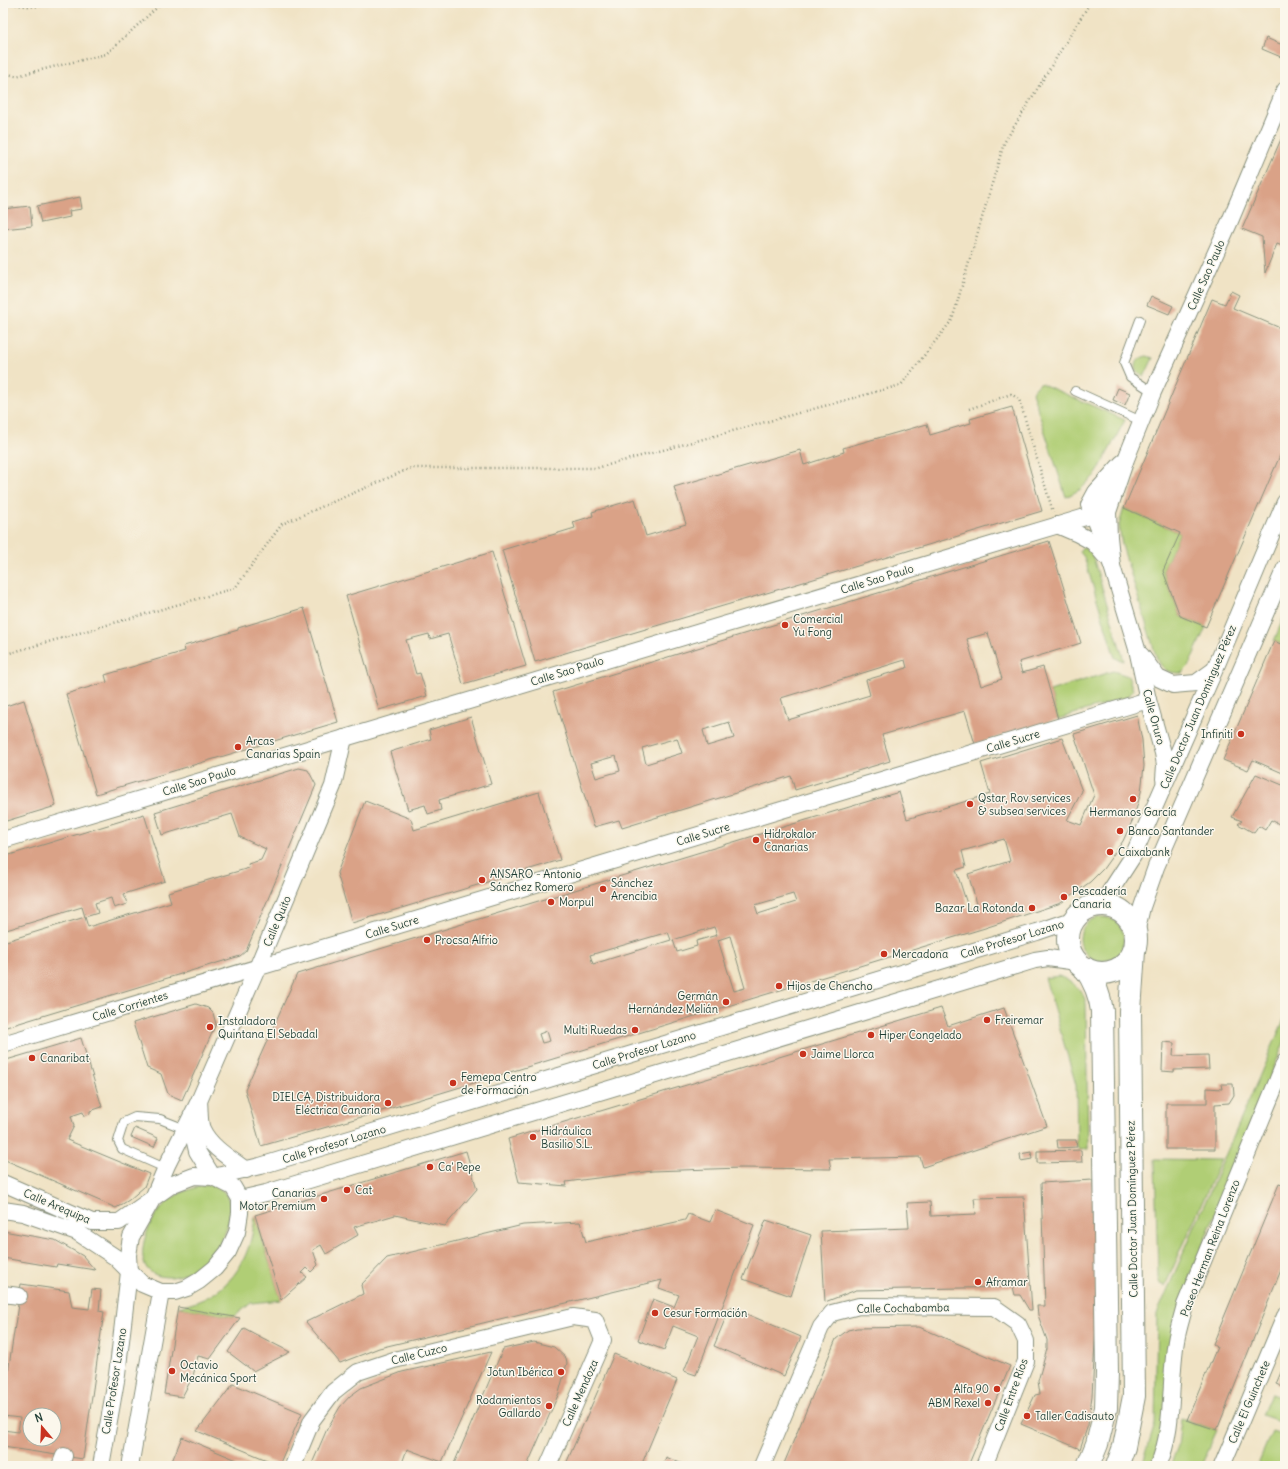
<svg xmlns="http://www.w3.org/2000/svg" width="1288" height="1469" font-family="Delius,sans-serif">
	<rect width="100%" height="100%" fill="#fbf7ec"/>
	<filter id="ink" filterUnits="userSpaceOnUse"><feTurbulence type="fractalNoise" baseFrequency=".025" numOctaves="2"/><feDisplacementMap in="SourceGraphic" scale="8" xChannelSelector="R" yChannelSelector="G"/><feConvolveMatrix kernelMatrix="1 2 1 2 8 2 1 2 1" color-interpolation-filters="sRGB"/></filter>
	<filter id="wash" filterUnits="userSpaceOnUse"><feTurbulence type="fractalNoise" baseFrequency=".012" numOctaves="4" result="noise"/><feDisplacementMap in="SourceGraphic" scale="16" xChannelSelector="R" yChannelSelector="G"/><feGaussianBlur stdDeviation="0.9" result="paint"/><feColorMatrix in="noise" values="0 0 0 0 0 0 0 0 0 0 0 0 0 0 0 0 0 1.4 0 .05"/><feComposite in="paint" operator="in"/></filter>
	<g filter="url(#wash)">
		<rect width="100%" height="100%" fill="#f0e3c5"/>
		<g fill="#b0ce75" stroke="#688654">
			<path d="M1147,356L1153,358L1144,377C1132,371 1134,358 1147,356Z"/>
			<polygon points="1040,383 1125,420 1097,473 1081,489 1066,497 1032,392"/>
			<path d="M1124,508L1180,533L1163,571L1180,616L1206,627L1188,667L1182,673C1168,673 1164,671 1157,659L1122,545L1119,525Z"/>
			<polygon points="1083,546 1092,554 1124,661 1115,658 1084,557 1080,552"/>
			<polygon points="1285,614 1285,644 1283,645 1274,641"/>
			<polygon points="1113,671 1128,676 1133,690 1128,697 1058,719 1050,691"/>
			<circle cx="1102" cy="939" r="22"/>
			<path d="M1059,976C1072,982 1083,989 1086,1003L1088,1149L1081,1150L1077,1147L1076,1085L1045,978Z"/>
			<polygon points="1285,1017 1285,1040 1191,1274 1161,1439 1152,1466 1142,1466 1155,1424 1157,1314"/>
			<polygon points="1155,1159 1221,1160 1165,1286 1160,1284 1158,1278"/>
			<path d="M201,1186C205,1186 210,1185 214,1186C242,1195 227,1235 215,1251C205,1263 184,1278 168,1277C127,1276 144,1227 162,1207C172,1195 187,1190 201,1186Z"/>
			<path d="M255,1215L281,1300L251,1303L234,1317L178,1307C227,1298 251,1263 255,1215Z"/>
			<polygon points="1271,1394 1285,1399 1285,1423 1262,1415"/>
			<polygon points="1181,1419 1217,1430 1201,1466 1170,1466 1178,1446"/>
			<polygon points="1272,1431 1285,1435 1285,1462 1283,1466 1257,1466"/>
		</g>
		<g id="blocks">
			<g fill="#daa287" fill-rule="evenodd">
				<polygon points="1266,38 1285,46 1281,57 1262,49"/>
				<polygon points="1285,130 1285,247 1277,244 1265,273 1262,237 1242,229"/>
				<polygon points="80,197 82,209 69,211 70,217 41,223 37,206"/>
				<polygon points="30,206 32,226 3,229 3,209"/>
				<polygon points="1231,291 1239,295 1233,308 1285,330 1285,444 1206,627 1180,616 1163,571 1180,533 1124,508 1212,299 1225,304"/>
				<polygon points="1151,296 1173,306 1169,314 1147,305"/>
				<polygon points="1118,388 1130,393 1125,405 1113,400"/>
				<polygon points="1012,407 1042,511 535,662 502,550 575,528 573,522 593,516 592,512 635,499 646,536 686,524 674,487 800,450 804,465 844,452 843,448 927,424 930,435 971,423 970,419"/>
				<path d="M1049,541L1081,643L1019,662L1022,673L1043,667L1058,719L975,744L965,711L882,735L890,761L795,790L791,776L622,828L619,820L594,827L553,692ZM988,633L1002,679L981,686L967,639ZM905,660L907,668L866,680L870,695L788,720L781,698ZM729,722L734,738L707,746L703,730ZM677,738L682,753L646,764L642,748ZM616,756L620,771L596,778L591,763Z"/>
				<polygon points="492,552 526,666 463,684 448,634 430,639 429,634 406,640 416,674 420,673 427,696 379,710 346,596"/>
				<polygon points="304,608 338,722 96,794 66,694 107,682 105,675 185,651 184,646 238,630 238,628"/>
				<polygon points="1274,641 1285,646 1285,774 1253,760 1248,770 1223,760"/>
				<polygon points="24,700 56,806 3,822 3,707"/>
				<path d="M1137,715L1142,740L1144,766L1141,792L1134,817L1123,841L1103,869L1090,882L1061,903L985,928L365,1116L261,1146L245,1090L297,974L899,792L907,819L990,794L981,763L1062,738L1082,791L1067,820L1081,825L1094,795L1074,734ZM1004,839L1010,861L968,874L978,907L969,910L956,870L966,867L962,851ZM793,894L796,902L758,914L755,905ZM714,927L717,935L696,941L697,946L677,952L673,940ZM668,932L671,940L593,964L590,955ZM730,936L745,988L734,991L718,940ZM547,1031L550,1041L542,1043L539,1034Z"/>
				<polygon points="471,717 491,784 439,800 441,810 428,814 425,805 408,810 390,752 431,739 429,730"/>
				<polygon points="299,768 308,770 316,785 246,951 240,956 3,1028 3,942 85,917 88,927 171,902 168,892 249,868 248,864 261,860 266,849 240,837 232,814 162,835 155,812"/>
				<polygon points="1256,774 1285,786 1285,827 1271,820 1265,830 1259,826 1254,833 1238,824 1242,821 1232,817"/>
				<polygon points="539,792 560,860 352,923 337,873 365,801 411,819 414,830"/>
				<polygon points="144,814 165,881 124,894 127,904 114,908 111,898 95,903 98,913 85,917 82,907 3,931 3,857"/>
				<polygon points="196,1004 208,1008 213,1013 216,1024 182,1100 168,1094 161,1074 147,1068 133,1023"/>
				<polygon points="941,1008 948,1026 1004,1008 1047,1126 923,1167 920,1157 829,1159 831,1169 741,1168 652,1171 566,1182 567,1186 519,1182 508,1139"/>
				<polygon points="81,1038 102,1107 90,1111 90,1114 84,1116 83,1112 71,1116 74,1126 67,1140 149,1174 144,1187 129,1200 116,1208 3,1159 3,1061"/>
				<polygon points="1163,1042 1174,1043 1173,1056 1208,1055 1209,1069 1174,1070 1174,1072 1162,1071"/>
				<polygon points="1221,1084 1233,1084 1234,1095 1229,1103 1215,1104 1215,1149 1166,1149 1166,1103 1207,1103 1207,1088 1222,1089"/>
				<polygon points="135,1128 158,1138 154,1147 131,1137"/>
				<polygon points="1057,1140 1076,1140 1077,1147 1058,1148"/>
				<polygon points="1081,1150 1082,1162 1037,1163 1037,1151"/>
				<polygon points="466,1151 477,1189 445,1226 395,1215 354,1227 358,1235 326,1254 321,1245 313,1250 318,1265 311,1272 307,1268 302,1273 307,1277 281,1300 255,1215"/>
				<polygon points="1031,1152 1032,1159 1021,1161 1020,1154"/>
				<polygon points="1093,1180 1097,1306 1092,1396 1088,1425 1080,1449 1021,1424 1035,1395 1040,1394 1038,1381 1047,1349 1047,1340 1038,1315 1037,1306 1045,1306 1041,1183"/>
				<polygon points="1279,1184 1285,1186 1285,1260 1217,1430 1187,1420 1217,1347 1213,1344"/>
				<polygon points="1024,1197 1032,1310 1029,1310 1020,1295 1015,1295 1013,1287 856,1290 825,1302 821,1231 909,1228 907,1203 930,1202 931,1216 976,1214 974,1198"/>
				<polygon points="715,1210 754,1225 696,1375 684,1371 698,1336 673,1326 664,1350 638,1340 653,1299 674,1307 679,1295 659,1288 662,1280 379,1348 340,1363 306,1322 363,1294 361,1285 387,1258 523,1225 580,1222 586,1242 685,1220 688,1214 710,1222"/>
				<polygon points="766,1220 811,1235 791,1296 743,1279"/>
				<polygon points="3,1231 55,1240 83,1256 95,1270 57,1264 56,1267 3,1258"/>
				<path d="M21,1284L69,1291L72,1307L89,1309L92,1289L101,1290L99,1311L104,1312L83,1459L3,1447V1430L18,1432L20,1418L3,1416V1407ZM30,1415H54V1439H30Z"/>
				<polygon points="178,1307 240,1318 210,1359 198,1356 193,1376 182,1397 164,1394"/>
				<polygon points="730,1307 801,1337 784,1376 714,1346"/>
				<polygon points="919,1327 1010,1366 968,1466 783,1466 836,1339 848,1330 857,1328"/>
				<polygon points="244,1328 255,1334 290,1352 253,1371 228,1352"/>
				<polygon points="534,1342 554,1347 566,1358 567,1363 559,1393 527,1466 453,1466 503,1349"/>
				<polygon points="491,1352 442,1462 407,1449 401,1466 311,1466 327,1429 340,1407 350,1396 361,1388 402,1372"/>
				<polygon points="614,1354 677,1380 641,1466 565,1466"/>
				<polygon points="1285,1363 1285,1388 1276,1384"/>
				<polygon points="233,1384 302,1413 279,1465 197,1431"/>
				<polygon points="182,1437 251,1466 170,1466"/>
				<polygon points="666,1457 687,1466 663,1466"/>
			</g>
		</g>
	</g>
	<g filter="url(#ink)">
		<use href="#blocks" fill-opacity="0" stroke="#88907c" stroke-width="1"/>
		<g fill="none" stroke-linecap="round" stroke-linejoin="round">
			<defs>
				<g id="lane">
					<polyline points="1140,320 1124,363 1130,377 1153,392"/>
					<polyline points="1075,391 1141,421"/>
					<polyline points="165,1168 122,1149 118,1141 124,1122 135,1117 160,1119 185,1129"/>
				</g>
				<g id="street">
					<polyline points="1122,463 1096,492 1089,505 1112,566 1137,649 1148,700 1163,753 1165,765 1164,779"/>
					<polyline points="1057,525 1078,534 1093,542 1105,556"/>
					<polyline points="1112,566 1109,537 1108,512 1126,459 1153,392 1230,221 1285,90"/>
					<polyline points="1141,655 1158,678 1173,685 1196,683 1214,670"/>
					<polyline points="3,840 1092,515 1105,505 1117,485"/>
					<polyline points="1097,905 1109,893 1133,856 1215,669 1285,502"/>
					<polyline points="1136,933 1142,907 1156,867 1285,568"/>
					<polyline points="3,1044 1148,700"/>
					<path d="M199,1101C200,1109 199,1122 202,1129C210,1147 231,1159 246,1170"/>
					<polyline points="196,1116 192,1130 197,1151 213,1177"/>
					<polyline points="213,1177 260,1166 1037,932 1075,919"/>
					<polyline points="3,1183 92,1222 119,1222 173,1184 194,1176 213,1177 233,1187 240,1199 240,1213 237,1232 228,1252 215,1268 199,1281 187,1288 175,1292 161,1292 142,1284 115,1257 77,1232 23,1213 3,1210"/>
					<polyline points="240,1199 266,1193 1035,960 1048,958 1077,962"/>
					<polyline points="3,1294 19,1296"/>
					<polyline points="60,1466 64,1456"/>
					<polyline points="101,1466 117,1375 129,1272 128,1255 131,1237 153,1198 167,1165 199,1101 257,968 333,786 344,738"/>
					<polyline points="131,1466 131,1461 161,1292"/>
					<polyline points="293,1466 312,1420 333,1392 358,1372 394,1360 573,1317 595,1320 603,1340 548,1466"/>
					<polyline points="762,1466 821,1327 832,1313 859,1306 994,1307 1018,1324 1026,1341 1026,1361 984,1466"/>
					<path d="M1158,1466C1175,1427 1169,1382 1176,1341C1178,1329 1182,1317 1185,1305L1285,1062"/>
					<polyline points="1222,1466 1285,1316"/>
				</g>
				<g id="secondary">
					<circle cx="1102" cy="939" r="34"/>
					<path d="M1085,968C1094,981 1100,995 1102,1011L1107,1373L1106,1408L1097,1444L1088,1466"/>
					<polyline points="1117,1466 1124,1447 1134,1396 1130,1011 1134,951"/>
				</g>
			</defs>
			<use href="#lane" stroke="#88907c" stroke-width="10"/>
			<use href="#street" stroke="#88907c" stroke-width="18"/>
			<use href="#secondary" stroke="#88907c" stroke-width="24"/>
			<g stroke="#88907c" stroke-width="2.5" stroke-dasharray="1 3" stroke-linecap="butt">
				<path d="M8,3C22,6 38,9 51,3"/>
				<polyline points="3,73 16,76 106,54 162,3"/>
				<polyline points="969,409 1011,394 1019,399 1053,512"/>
				<polyline points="3,655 235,588 282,524 411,468 597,468 901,385 952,320 1004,143 1090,3"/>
			</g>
			<use href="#lane" stroke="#fff" stroke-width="8"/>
			<use href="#street" stroke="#fff" stroke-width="16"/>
			<use href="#secondary" stroke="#fff" stroke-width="22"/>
		</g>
	</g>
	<g fill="#c8321e" stroke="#fbf7ec" stroke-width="1.5">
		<circle cx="785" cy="625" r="4"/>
		<circle cx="1241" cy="734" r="4"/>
		<circle cx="238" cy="747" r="4"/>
		<circle cx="1133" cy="799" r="4"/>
		<circle cx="970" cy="804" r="4"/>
		<circle cx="1120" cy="831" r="4"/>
		<circle cx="756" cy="840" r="4"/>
		<circle cx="1110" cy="852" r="4"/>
		<circle cx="482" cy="880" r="4"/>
		<circle cx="603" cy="889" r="4"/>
		<circle cx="1064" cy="897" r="4"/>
		<circle cx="551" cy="902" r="4"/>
		<circle cx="1032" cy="908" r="4"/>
		<circle cx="427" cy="940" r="4"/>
		<circle cx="884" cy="954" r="4"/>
		<circle cx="779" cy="986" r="4"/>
		<circle cx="726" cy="1002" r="4"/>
		<circle cx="987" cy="1020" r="4"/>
		<circle cx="210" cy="1027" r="4"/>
		<circle cx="635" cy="1030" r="4"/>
		<circle cx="871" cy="1035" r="4"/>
		<circle cx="803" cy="1054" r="4"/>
		<circle cx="32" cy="1058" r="4"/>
		<circle cx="453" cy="1083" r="4"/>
		<circle cx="388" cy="1103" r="4"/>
		<circle cx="533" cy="1137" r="4"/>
		<circle cx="430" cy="1167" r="4"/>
		<circle cx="347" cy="1190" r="4"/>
		<circle cx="324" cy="1199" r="4"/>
		<circle cx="978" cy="1282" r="4"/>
		<circle cx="655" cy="1313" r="4"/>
		<circle cx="172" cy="1371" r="4"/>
		<circle cx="561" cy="1372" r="4"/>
		<circle cx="997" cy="1389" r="4"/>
		<circle cx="988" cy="1403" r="4"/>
		<circle cx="549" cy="1406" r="4"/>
		<circle cx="1027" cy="1416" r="4"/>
	</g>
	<g text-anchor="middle" stroke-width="3" stroke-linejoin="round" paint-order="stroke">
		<g font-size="11" fill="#1f3d34" stroke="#fbf7ec">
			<text transform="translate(1206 275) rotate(-66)" y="4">Calle Sao Paulo</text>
			<text transform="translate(877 579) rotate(-17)" y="4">Calle Sao Paulo</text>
			<text transform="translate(567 671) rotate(-17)" y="4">Calle Sao Paulo</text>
			<text transform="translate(1198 707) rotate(-67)" y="4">Calle Doctor Juan Domínguez Pérez</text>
			<text transform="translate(1154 717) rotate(75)" y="4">Calle Oruro</text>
			<text transform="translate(1013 741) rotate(-17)" y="4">Calle Sucre</text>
			<text transform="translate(199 781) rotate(-17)" y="4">Calle Sao Paulo</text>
			<text transform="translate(703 834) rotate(-17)" y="4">Calle Sucre</text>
			<text transform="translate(277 921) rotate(-67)" y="4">Calle Quito</text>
			<text transform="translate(392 927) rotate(-17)" y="4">Calle Sucre</text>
			<text transform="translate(1012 939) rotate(-17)" y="4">Calle Profesor Lozano</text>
			<text transform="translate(130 1006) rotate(-17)" y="4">Calle Corrientes</text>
			<text transform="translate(644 1050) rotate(-17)" y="4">Calle Profesor Lozano</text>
			<text transform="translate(334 1144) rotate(-17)" y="4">Calle Profesor Lozano</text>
			<text transform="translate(57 1206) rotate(23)" y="4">Calle Arequipa</text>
			<text transform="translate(1132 1209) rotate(-91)" y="4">Calle Doctor Juan Domínguez Pérez</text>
			<text transform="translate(1210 1248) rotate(-69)" y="4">Paseo Herman Reina Lorenzo</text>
			<text transform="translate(903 1308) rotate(-1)" y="4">Calle Cochabamba</text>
			<text transform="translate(419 1354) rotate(-14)" y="4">Calle Cuzco</text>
			<text transform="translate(114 1381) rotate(-81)" y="4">Calle Profesor Lozano</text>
			<text transform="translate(580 1393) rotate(-66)" y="4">Calle Mendoza</text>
			<text transform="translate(1011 1395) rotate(-70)" y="4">Calle Entre Ríos</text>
			<text transform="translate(1249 1402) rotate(-67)" y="4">Calle El Guinchete</text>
		</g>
		<g font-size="11" fill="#1f3d34" stroke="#fbf7ec" text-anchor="start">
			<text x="793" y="623">Comercial<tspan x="793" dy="13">Yu Fong</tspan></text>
			<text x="1233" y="738" text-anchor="end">Infiniti</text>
			<text x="246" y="745">Arcas<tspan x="246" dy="13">Canarias Spain</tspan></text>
			<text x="978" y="802">Qstar, Rov services<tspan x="978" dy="13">&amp; subsea services</tspan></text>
			<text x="1133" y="816" text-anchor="middle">Hermanos García</text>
			<text x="1128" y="835">Banco Santander</text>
			<text x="764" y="838">Hidrokalor<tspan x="764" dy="13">Canarias</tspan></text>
			<text x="1118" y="856">Caixabank</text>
			<text x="490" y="878">ANSARO - Antonio<tspan x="490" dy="13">Sánchez Romero</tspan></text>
			<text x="611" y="887">Sánchez<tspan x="611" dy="13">Arencibia</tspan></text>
			<text x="1072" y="895">Pescadería<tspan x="1072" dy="13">Canaria</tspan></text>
			<text x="559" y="906">Morpul</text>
			<text x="1024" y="912" text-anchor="end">Bazar La Rotonda</text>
			<text x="435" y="944">Procsa Alfrio</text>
			<text x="892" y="958">Mercadona</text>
			<text x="787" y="990">Hijos de Chencho</text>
			<text x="718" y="1000" text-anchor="end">Germán<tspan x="718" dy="13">Hernández Melián</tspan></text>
			<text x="995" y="1024">Freiremar</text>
			<text x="218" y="1025">Instaladora<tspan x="218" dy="13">Quintana El Sebadal</tspan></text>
			<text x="627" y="1034" text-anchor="end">Multi Ruedas</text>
			<text x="879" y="1039">Hiper Congelado</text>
			<text x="811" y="1058">Jaime Llorca</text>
			<text x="40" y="1062">Canaribat</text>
			<text x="461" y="1081">Femepa Centro<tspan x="461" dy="13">de Formación</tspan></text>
			<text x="380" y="1101" text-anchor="end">DIELCA, Distribuidora<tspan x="380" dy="13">Eléctrica Canaria</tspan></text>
			<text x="541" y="1135">Hidráulica<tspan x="541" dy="13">Basilio S.L.</tspan></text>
			<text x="438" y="1171">Ca' Pepe</text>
			<text x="355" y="1194">Cat</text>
			<text x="316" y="1197" text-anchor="end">Canarias<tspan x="316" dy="13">Motor Premium</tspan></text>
			<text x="986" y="1286">Aframar</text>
			<text x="663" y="1317">Cesur Formación</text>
			<text x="180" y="1369">Octavio<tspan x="180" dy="13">Mecánica Sport</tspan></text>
			<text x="553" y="1376" text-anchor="end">Jotun Ibérica</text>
			<text x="989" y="1393" text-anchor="end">Alfa 90</text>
			<text x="541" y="1404" text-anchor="end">Rodamientos<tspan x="541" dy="13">Gallardo</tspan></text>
			<text x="980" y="1407" text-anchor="end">ABM Rexel</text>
			<text x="1035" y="1420">Taller Cadisauto</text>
		</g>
	</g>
	<rect width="1288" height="1469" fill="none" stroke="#fbf7ec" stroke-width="16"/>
	<g transform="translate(42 1427) rotate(341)"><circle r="19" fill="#fbf7ec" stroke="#a3ada2"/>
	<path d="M0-3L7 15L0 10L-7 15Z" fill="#c8321e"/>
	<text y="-6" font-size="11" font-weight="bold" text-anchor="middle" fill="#1f3d34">N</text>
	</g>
</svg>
